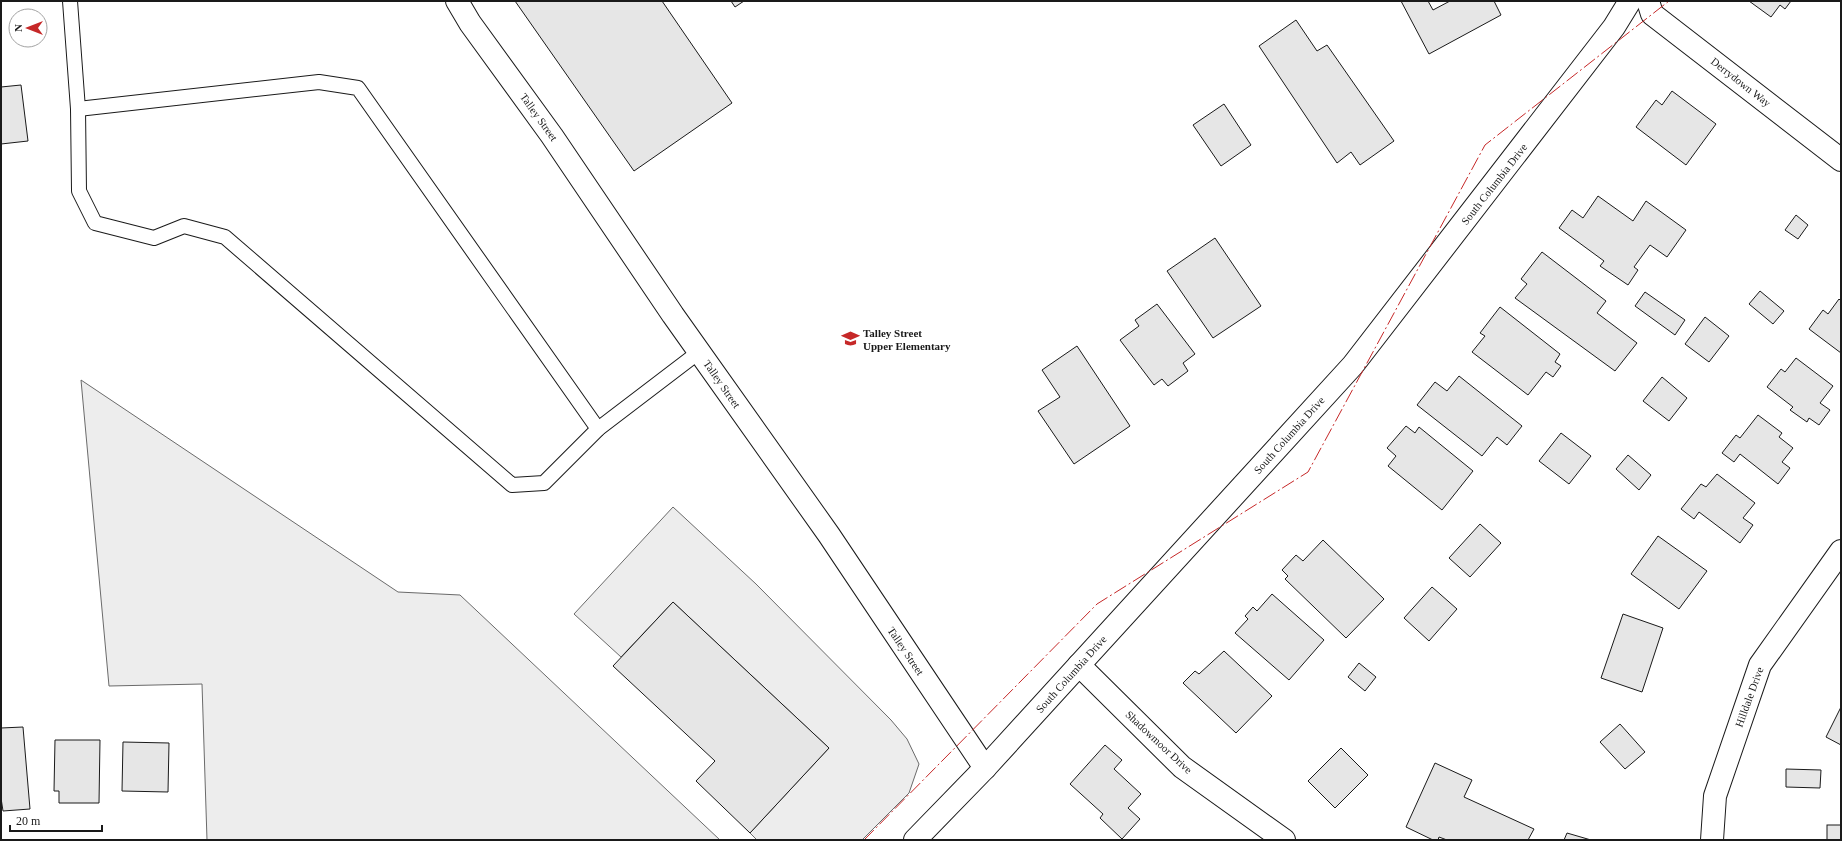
<svg xmlns="http://www.w3.org/2000/svg" width="1842" height="841" font-family="'Times New Roman',serif">
	<rect width="100%" height="100%" fill="#fff"/>
	<g fill="#ededed" stroke="#6a6a6a">
		<polygon points="81,380 398,592 460,595 720,840 207,840 202,684 109,686"/>
		<polygon points="673,507 756,584 891,720 907,739 919,764 909,793 862,840 757,840 750,833 829,748 673,602 621,657 574,614"/>
	</g>
	<g fill="#e6e6e6" stroke="#1a1a1a">
		<polygon points="515,1 662,1 732,103 634,171"/>
		<polygon points="731,1 744,1 735,7"/>
		<polygon points="1401,1 1428,1 1433,10 1450,1 1494,1 1501,15 1429,54"/>
		<polygon points="1749,1 1791,1 1785,9 1780,5 1771,17"/>
		<polygon points="1296,20 1317,51 1327,45 1394,141 1360,165 1351,152 1337,163 1259,46"/>
		<polygon points="21,85 28,141 1,144 1,87"/>
		<polygon points="1672,91 1716,124 1686,165 1636,127 1656,100 1662,105"/>
		<polygon points="1224,104 1251,145 1221,166 1193,125"/>
		<polygon points="1598,196 1633,221 1646,201 1686,230 1667,257 1650,245 1634,267 1638,270 1628,285 1600,266 1604,261 1559,228 1572,210 1583,218"/>
		<polygon points="1796,215 1808,225 1798,239 1785,230"/>
		<polygon points="1215,238 1261,306 1213,338 1167,271"/>
		<polygon points="1542,252 1606,301 1597,313 1637,343 1615,371 1515,298 1527,284 1521,279"/>
		<polygon points="1760,291 1784,311 1773,324 1749,304"/>
		<polygon points="1645,292 1685,320 1675,335 1635,306"/>
		<polygon points="1839,299 1841,301 1841,353 1809,329 1823,310 1828,314"/>
		<polygon points="1157,304 1195,354 1183,363 1188,371 1168,386 1162,379 1154,385 1120,340 1139,326 1135,320"/>
		<polygon points="1500,307 1560,354 1555,362 1561,366 1553,377 1546,372 1528,395 1472,352 1485,336 1480,333"/>
		<polygon points="1705,317 1729,336 1709,362 1685,344"/>
		<polygon points="1077,346 1130,426 1074,464 1038,411 1060,397 1042,370"/>
		<polygon points="1796,358 1833,386 1820,403 1830,410 1819,425 1809,418 1807,422 1790,410 1793,407 1767,387 1781,369 1785,372"/>
		<polygon points="1459,376 1522,426 1507,445 1497,437 1482,456 1417,405 1435,382 1447,391"/>
		<polygon points="1662,377 1687,398 1669,421 1643,401"/>
		<polygon points="1758,415 1782,433 1779,437 1793,448 1782,462 1790,468 1778,484 1740,454 1734,462 1722,453 1736,435 1740,438"/>
		<polygon points="1406,426 1415,433 1419,427 1473,471 1442,510 1388,466 1396,456 1387,448"/>
		<polygon points="1561,433 1591,456 1569,484 1539,461"/>
		<polygon points="1628,455 1651,475 1639,490 1616,469"/>
		<polygon points="1717,474 1755,503 1743,518 1753,525 1740,543 1699,512 1694,519 1681,509 1701,484 1706,487"/>
		<polygon points="1480,524 1501,543 1470,577 1449,558"/>
		<polygon points="1658,536 1707,571 1679,609 1631,574"/>
		<polygon points="1323,540 1384,599 1346,638 1285,579 1288,576 1282,570 1296,555 1303,561"/>
		<polygon points="1432,587 1457,609 1429,641 1404,618"/>
		<polygon points="1272,594 1324,640 1289,680 1235,633 1248,619 1245,616 1253,607 1257,611"/>
		<polygon points="673,602 829,748 750,833 696,781 715,761 613,666"/>
		<polygon points="1623,614 1663,628 1642,692 1601,678"/>
		<polygon points="1224,651 1272,696 1236,733 1183,683 1195,671 1199,674"/>
		<polygon points="1359,663 1376,677 1365,691 1348,677"/>
		<polygon points="1841,707 1841,745 1826,737"/>
		<polygon points="1620,724 1645,752 1625,769 1600,742"/>
		<polygon points="23,727 30,809 3,811 1,798 1,728"/>
		<polygon points="55,740 100,740 99,803 59,803 59,791 54,791"/>
		<polygon points="123,742 169,743 168,792 122,791"/>
		<polygon points="1105,745 1122,760 1114,769 1141,794 1128,808 1140,819 1122,839 1100,818 1103,814 1070,784"/>
		<polygon points="1341,748 1368,775 1335,808 1308,781"/>
		<polygon points="1435,763 1472,780 1464,797 1534,829 1528,840 1447,840 1439,837 1438,840 1433,840 1406,827"/>
		<polygon points="1786,769 1821,770 1820,788 1786,787"/>
		<rect x="1827" y="825" width="14" height="15"/>
		<polygon points="1567,833 1591,840 1564,840"/>
	</g>
	<g fill="none" stroke-linecap="round" stroke-linejoin="round">
		<defs>
			<g id="service">
				<polyline points="70,1 78,109 79,191 95,223 154,238 184,226 225,237 512,485 544,483 598,429 699,352"/>
				<polyline points="78,109 319,82 358,88 598,429"/>
			</g>
			<g id="minor">
				<polyline points="457,1 470,23 552,136 673,315 829,535 985,768"/>
				<polyline points="1648,1 1652,14 1841,160"/>
				<polyline points="1079,665 1182,767 1284,840"/>
				<polyline points="1712,840 1715,796 1760,665 1841,551"/>
			</g>
			<polyline id="secondary" points="915,840 985,768 1353,365 1614,27 1630,1"/>
		</defs>
		<use href="#service" stroke="#1a1a1a" stroke-width="16"/>
		<use href="#minor" stroke="#1a1a1a" stroke-width="24"/>
		<use href="#secondary" stroke="#1a1a1a" stroke-width="24"/>
		<use href="#service" stroke="#fff" stroke-width="14"/>
		<use href="#minor" stroke="#fff" stroke-width="22"/>
		<use href="#secondary" stroke="#fff" stroke-width="22"/>
		<polyline stroke="#c62828" stroke-width="1" stroke-dasharray="14 3 2 3" stroke-linecap="butt" points="864,840 1097,604 1308,472 1485,145 1669,1"/>
	</g>
	<defs>
		<symbol id="school-bare" viewBox="-9 -9 18 18"><path d="M0-5L7-2L0 1L-7-2ZM-4 1L0 2.5L4 1V4Q0 6-4 4Z" fill="#c62828" stroke="#fff" stroke-width="2.5" paint-order="stroke"/></symbol>
	</defs>
	<g fill-rule="evenodd">
		<use href="#school-bare" x="838" y="326" width="25" height="25"/>
	</g>
	<g text-anchor="middle" stroke-width="3" stroke-linejoin="round" paint-order="stroke">
		<g font-size="11" fill="#1a1a1a" stroke="#fff">
			<text transform="translate(1741 82) rotate(38)" y="4">Derrydown Way</text>
			<text transform="translate(539 117) rotate(54)" y="4">Talley Street</text>
			<text transform="translate(1494 184) rotate(-52)" y="4">South Columbia Drive</text>
			<text transform="translate(722 384) rotate(55)" y="4">Talley Street</text>
			<text transform="translate(1289 435) rotate(-48)" y="4">South Columbia Drive</text>
			<text transform="translate(906 651) rotate(56)" y="4">Talley Street</text>
			<text transform="translate(1071 674) rotate(-48)" y="4">South Columbia Drive</text>
			<text transform="translate(1749 697) rotate(-70)" y="4">Hilldale Drive</text>
			<text transform="translate(1159 742) rotate(43)" y="4">Shadowmoor Drive</text>
		</g>
		<g font-size="11" font-weight="bold" fill="#1a1a1a" stroke="#fff" text-anchor="start">
			<text x="863" y="337">Talley Street<tspan x="863" dy="13">Upper Elementary</tspan></text>
		</g>
	</g>
	<rect width="1842" height="841" fill="none" stroke="#1a1a1a" stroke-width="4"/>
	<g transform="translate(28 28) rotate(270)"><circle r="19" fill="#ffffff" stroke="#a3a3a3"/>
	<path d="M0-3L7 15L0 10L-7 15Z" fill="#c62828"/>
	<text y="-6" font-size="11" font-weight="bold" text-anchor="middle" fill="#1a1a1a">N</text>
	</g>
	<path d="M10 825v6h92v-6" fill="none" stroke="#1a1a1a" stroke-width="2"/>
	<text x="16" y="825" font-size="12" fill="#1a1a1a" stroke="#ffffff" stroke-width="3" paint-order="stroke">20 m</text>
</svg>
